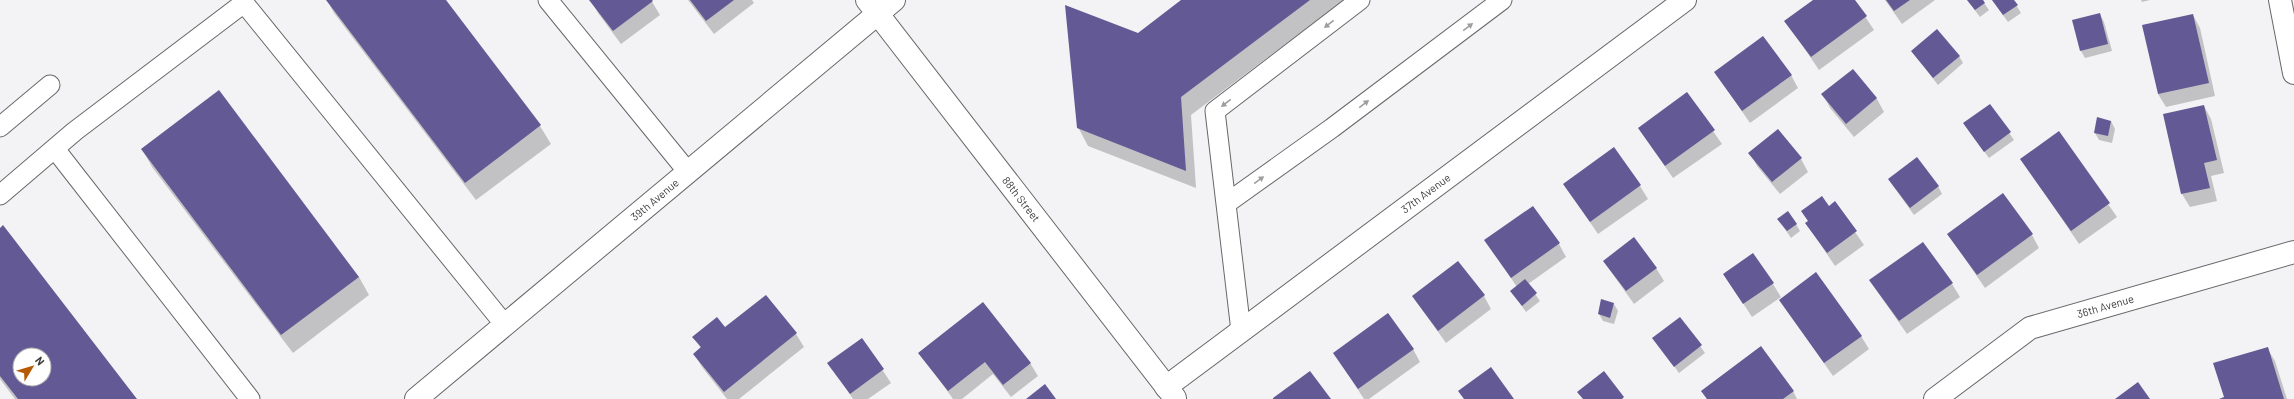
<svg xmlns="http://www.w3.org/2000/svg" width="2294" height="399" font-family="Barlow,sans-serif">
	<rect width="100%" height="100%" fill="#f3f3f5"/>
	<g fill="#0003" fill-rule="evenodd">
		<polygon points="327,0 445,0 540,126 551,144 476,200 334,13"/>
		<polygon points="591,0 651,0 660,15 621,44 598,13"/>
		<polygon points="688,0 752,0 754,3 714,34"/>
		<polygon points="1183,0 1344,0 1191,115 1196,188 1088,146 1078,127 1138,34"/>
		<polygon points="1815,0 1854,0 1874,30 1819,70 1786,21"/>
		<polygon points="1885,0 1935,0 1902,24"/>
		<polygon points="1967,0 1982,0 1989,10 1980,17"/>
		<polygon points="1992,0 2013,0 2021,13 2008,22"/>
		<polygon points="2141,0 2150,0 2142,2"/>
		<polygon points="2100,14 2104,22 2112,51 2085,58 2081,51"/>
		<polygon points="2193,15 2200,28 2215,96 2166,107 2158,94"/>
		<polygon points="1912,51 1959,56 1963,63 1938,85"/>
		<polygon points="1853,70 1877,99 1884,112 1854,137 1830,108 1823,95"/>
		<polygon points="1715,72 1791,75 1798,88 1750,123"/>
		<polygon points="1687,94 1722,144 1673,178 1639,129"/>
		<polygon points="1990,105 2014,140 1989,158 1964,124"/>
		<polygon points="2204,106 2211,119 2224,173 2211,176 2217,201 2190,207 2182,194"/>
		<polygon points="2111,121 2115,129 2112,143 2099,140 2095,133"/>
		<polygon points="2059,133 2117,217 2079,244 2021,159"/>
		<polygon points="142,149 359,277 369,295 293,353 152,167"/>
		<polygon points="1750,153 1801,159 1808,172 1780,194 1757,166"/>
		<polygon points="1889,180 1938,186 1942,194 1914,215"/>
		<polygon points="1564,184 1640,186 1648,199 1598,234"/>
		<polygon points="1835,203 1864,245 1835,266 1806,223"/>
		<polygon points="1778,219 1796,224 1800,231 1791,238"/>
		<path d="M0,229L135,399H15L0,379ZM20,355H44V379H20Z"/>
		<polygon points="1948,234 2032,235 2039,248 1985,288"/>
		<polygon points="1486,241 1559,244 1566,257 1528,284 1540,301 1526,312 1512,292 1517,287"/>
		<polygon points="1604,262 1656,268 1664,281 1634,304"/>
		<polygon points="1724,274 1773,284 1781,297 1752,317"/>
		<polygon points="1870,281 1952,284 1960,297 1907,334"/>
		<polygon points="766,296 796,334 804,347 739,399 727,399 702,367 694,354 701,349 694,337 725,329"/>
		<polygon points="1484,296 1491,309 1446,343 1413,297"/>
		<polygon points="1780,300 1861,336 1869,349 1833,376"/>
		<polygon points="1614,304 1618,311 1614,324 1603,321 1599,314"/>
		<polygon points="1680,318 1705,353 1679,373 1654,339"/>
		<polygon points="862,339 891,383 868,399 853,399 829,363"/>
		<polygon points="2267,348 2275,361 2287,399 2221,399 2225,398"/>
		<polygon points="1413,349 1420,362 1369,399 1364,399 1334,353"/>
		<polygon points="920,353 1030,363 1038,376 1011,397 993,374 962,399 953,399"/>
		<polygon points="1702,391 1793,391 1797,399 1707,399"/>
	</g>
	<g fill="#635994" fill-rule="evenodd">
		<polygon points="326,0 446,0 541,125 465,183"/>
		<polygon points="589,0 652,0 653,1 613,31"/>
		<polygon points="690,0 734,0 706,21"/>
		<polygon points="1181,0 1310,0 1181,97 1186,171 1077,128 1065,5 1138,33"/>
		<polygon points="1813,0 1855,0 1867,16 1811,57 1784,21"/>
		<polygon points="1886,0 1910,0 1894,11"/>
		<polygon points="1967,0 1983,0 1985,3 1975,10"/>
		<polygon points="1992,0 2014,0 2018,5 2003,15"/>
		<polygon points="2100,13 2108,44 2080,51 2072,20"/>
		<polygon points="2193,14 2209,83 2158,94 2142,25"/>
		<polygon points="1937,29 1960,56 1933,78 1911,51"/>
		<polygon points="1763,36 1792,75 1742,111 1714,72"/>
		<polygon points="1853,69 1877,98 1846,124 1821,94"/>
		<polygon points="219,90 359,277 281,335 141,149"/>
		<polygon points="1687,92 1715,130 1665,166 1638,128"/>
		<polygon points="1990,104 2011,132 1984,152 1963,123"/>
		<polygon points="2204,105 2217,160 2204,163 2210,188 2181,194 2163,114"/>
		<polygon points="2097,117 2111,121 2108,136 2094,133"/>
		<polygon points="1778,129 1802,158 1772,182 1748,153"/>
		<polygon points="2059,131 2110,203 2071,231 2020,159"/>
		<polygon points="1614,147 1641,185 1590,222 1563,184"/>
		<polygon points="1917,157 1939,186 1910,208 1888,179"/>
		<polygon points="2003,193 2033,234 1977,275 1947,234"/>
		<polygon points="1822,196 1829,206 1835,201 1857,231 1827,253 1805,223 1808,221 1801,211"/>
		<polygon points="1533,206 1560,243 1511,278 1484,240"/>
		<polygon points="1788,211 1797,224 1787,231 1777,219"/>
		<path d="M3,225L137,399H18L0,376V228ZM20,355H44V379H20Z"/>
		<polygon points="1634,237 1657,268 1626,291 1603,261"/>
		<polygon points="1923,242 1953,283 1899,321 1869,280"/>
		<polygon points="1753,253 1774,283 1743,304 1723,274"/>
		<polygon points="1458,261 1485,295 1438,331 1412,296"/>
		<polygon points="1816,272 1862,336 1824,363 1779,300"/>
		<polygon points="1525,279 1537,293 1522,306 1510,291"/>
		<polygon points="766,295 797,333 724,392 693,354 701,347 692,337 717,317 725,327"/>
		<polygon points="1601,299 1614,303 1610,318 1598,314"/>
		<polygon points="983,302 1031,363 1003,385 985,362 948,391 918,353"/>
		<polygon points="1388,313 1414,349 1358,389 1333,353"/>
		<polygon points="1680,317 1702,345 1674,367 1652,338"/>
		<polygon points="862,338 884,369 850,394 827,363"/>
		<polygon points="1761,346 1794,391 1783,399 1707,399 1701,391"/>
		<polygon points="2268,347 2284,399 2219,399 2224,397 2213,363"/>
		<polygon points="1491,367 1514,399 1464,399 1458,391"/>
		<polygon points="1310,371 1331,399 1273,399 1273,398"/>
		<polygon points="1604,371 1624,397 1622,399 1583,399 1577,392"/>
		<polygon points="2138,382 2150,399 2115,399"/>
		<polygon points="1045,384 1056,399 1026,399"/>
	</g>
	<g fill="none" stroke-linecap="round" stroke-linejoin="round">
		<defs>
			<g id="service">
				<polyline points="548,0 688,172"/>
				<polyline points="0,127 50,85"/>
				<polyline points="55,149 250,399"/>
				<polyline points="0,195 75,131 244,3 505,325"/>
				<polyline points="1227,203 1332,128 1502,0"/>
				<polyline points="1241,331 1215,111 1360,0"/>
			</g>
			<g id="minor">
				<path id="s1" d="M867,0L1175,398"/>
				<polyline points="2280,0 2294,73"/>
				<path id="s2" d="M1166,387L1685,0"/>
				<path id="s3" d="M1935,399L2030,328L2294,252"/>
			</g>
			<g id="secondary">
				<path id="s4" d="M416,399L894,0"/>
			</g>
		</defs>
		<use href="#service" stroke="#68686a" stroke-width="21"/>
		<use href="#minor" stroke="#68686a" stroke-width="24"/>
		<use href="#secondary" stroke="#68686a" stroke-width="24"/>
		<use href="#service" stroke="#fff" stroke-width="19"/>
		<use href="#minor" stroke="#fff" stroke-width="22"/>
		<use href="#secondary" stroke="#fff" stroke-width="22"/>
	</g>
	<defs><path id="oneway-solid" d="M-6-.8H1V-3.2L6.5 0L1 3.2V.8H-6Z"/></defs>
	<g fill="#9e9e9e">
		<use href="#oneway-solid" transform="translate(1329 24) rotate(142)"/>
		<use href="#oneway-solid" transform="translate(1468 27) rotate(-37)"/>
		<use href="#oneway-solid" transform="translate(1226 103) rotate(142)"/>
		<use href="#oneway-solid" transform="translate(1364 104) rotate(-37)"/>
		<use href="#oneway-solid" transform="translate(1259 180) rotate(-36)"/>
	</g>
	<g text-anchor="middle" stroke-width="4" stroke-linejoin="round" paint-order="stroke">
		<g font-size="11" fill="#3d3d3d" stroke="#fff">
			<text dy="4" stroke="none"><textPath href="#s2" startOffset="324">37th Avenue</textPath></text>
			<text dy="4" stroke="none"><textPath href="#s4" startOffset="311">39th Avenue</textPath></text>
			<text dy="4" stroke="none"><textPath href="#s1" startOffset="252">88th Street</textPath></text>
			<text dy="4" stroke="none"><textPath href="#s3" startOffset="197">36th Avenue</textPath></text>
		</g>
	</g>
	<g transform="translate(32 367) rotate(52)"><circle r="19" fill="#ffffff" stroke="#b1b1b1"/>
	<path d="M0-3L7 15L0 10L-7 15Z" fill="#b65903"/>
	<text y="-6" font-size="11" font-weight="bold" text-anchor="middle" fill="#3d3d3d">N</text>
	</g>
</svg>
